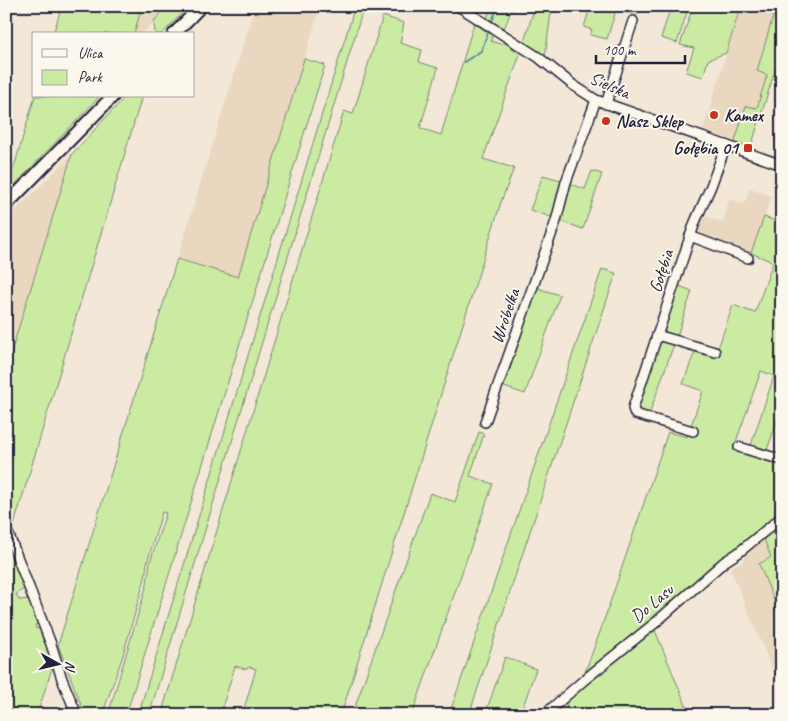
<svg xmlns="http://www.w3.org/2000/svg" width="788" height="721" font-family="Caveat,sans-serif">
	<rect width="100%" height="100%" fill="#f3e8d8"/>
	<filter id="ink" filterUnits="userSpaceOnUse"><feTurbulence type="fractalNoise" baseFrequency=".02" numOctaves="2"/><feDisplacementMap in="SourceGraphic" scale="10" xChannelSelector="R" yChannelSelector="G"/><feConvolveMatrix kernelMatrix="1 2 1 2 8 2 1 2 1" color-interpolation-filters="sRGB"/></filter>
	<g filter="url(#ink)">
		<g fill="#ead7c0">
			<polygon points="142,6 168,6 142,34 134,34"/>
			<polygon points="255,6 294,6 318,14 238,277 177,259"/>
			<polygon points="741,6 776,6 757,71 767,74 757,109 746,106 735,141 703,130"/>
			<polygon points="72,154 68,168 6,369 6,220"/>
			<polygon points="750,188 772,196 751,253 699,235 696,230 702,215 723,222 729,199 744,204"/>
			<polygon points="763,537 771,557 759,564 782,620 782,693 730,568 743,561 747,550"/>
		</g>
		<g fill="#cbeba3" stroke="#76866f">
			<polygon points="62,6 142,6 134,34 53,34"/>
			<polygon points="168,6 189,6 162,34 155,34 154,21"/>
			<polygon points="355,6 364,6 149,715 138,715"/>
			<polygon points="491,6 513,6 504,29 487,19"/>
			<polygon points="528,6 552,6 545,56 524,42 534,9"/>
			<polygon points="594,6 640,6 635,21 630,19 632,14 616,10 607,39 590,35 592,30 584,27 589,11"/>
			<polygon points="663,6 689,6 677,43 661,38 670,9"/>
			<polygon points="693,6 741,6 726,53 708,60 703,77 686,72 694,48 680,45"/>
			<polygon points="776,6 782,6 782,68 776,67 751,147 735,143 735,141 746,106 757,108 767,75 757,71"/>
			<polygon points="383,16 404,23 400,43 422,50 419,62 438,68 420,128 441,135 474,23 492,35 491,41 500,44 504,42 520,54 483,159 514,168 501,202 341,715 242,715 256,669 250,667 245,669 235,666 220,715 161,715 344,111 353,114"/>
			<polygon points="304,59 325,65 126,715 108,715 147,584 150,562 166,513 162,512 147,563 145,578 122,658 104,710 101,715 85,715 58,645 177,259 238,277"/>
			<polygon points="35,96 100,96 6,194"/>
			<polygon points="126,96 142,96 14,525 6,504 6,369 72,154"/>
			<polygon points="592,171 602,174 583,229 560,221 567,183 585,189"/>
			<polygon points="543,175 564,181 554,218 530,210"/>
			<polygon points="764,217 782,223 782,407 767,450 751,445 774,376 761,371 733,450 782,466 782,493 772,523 582,680 600,632 668,432 687,437 703,391 683,384 695,351 715,357 733,305 755,313 773,262 751,253"/>
			<polygon points="602,269 616,273 469,715 449,715"/>
			<polygon points="538,285 540,289 560,295 525,394 504,387"/>
			<polygon points="677,285 692,291 677,336 665,332 662,328"/>
			<polygon points="662,341 674,344 649,415 638,412 635,407 658,343"/>
			<polygon points="479,432 484,434 470,476 493,484 412,715 352,715 430,493 455,502"/>
			<polygon points="782,520 782,620 759,564 771,557 763,537"/>
			<polygon points="6,537 23,582 24,589 16,594 19,600 29,599 38,624 35,625 36,629 40,628 43,641 45,640 54,662 37,715 6,715"/>
			<polygon points="654,628 690,715 570,715 565,700"/>
			<polygon points="505,657 536,669 520,715 485,715"/>
		</g>
		<g fill="none" stroke-linecap="round" stroke-linejoin="round">
			<g stroke="#5c889f" stroke-width="2">
				<polyline points="492,21 498,6"/>
				<polyline points="464,62 481,51 488,32"/>
			</g>
			<defs>
				<g id="minor">
					<polyline points="458,6 538,57 573,85 596,100 782,165"/>
					<polyline points="606,104 633,21"/>
					<polyline points="690,236 748,258"/>
					<polyline points="657,335 715,352"/>
					<polyline points="485,422 556,221 566,182 596,100"/>
					<polyline points="693,431 635,414 633,408 695,222 711,186 726,145"/>
					<polyline points="739,447 782,460"/>
					<polyline points="6,528 51,644 62,679 77,715"/>
					<polyline points="544,715 584,680 655,623 724,562 738,553 782,517"/>
				</g>
				<g id="major">
					<polyline points="174,34 201,6"/>
					<polyline points="6,205 113,96"/>
				</g>
			</defs>
			<use href="#minor" stroke="#22223b" stroke-width="12"/>
			<use href="#major" stroke="#22223b" stroke-width="15"/>
			<use href="#minor" stroke="#fbf7ec" stroke-width="9"/>
			<use href="#major" stroke="#fbf7ec" stroke-width="11"/>
		</g>
	</g>
	<g fill="#c8321e" stroke="#fbf7ec" stroke-width="2">
		<circle cx="714" cy="115" r="5"/>
		<circle cx="606" cy="121" r="5"/>
		<rect x="743" y="143" width="10" height="10" rx="2.5"/>
	</g>
	<g text-anchor="middle" stroke-width="4" stroke-linejoin="round" paint-order="stroke">
		<g font-size="18" fill="#22223b" stroke="#fbf7ec">
			<text transform="translate(610 85) rotate(24)" y="6">Sielska</text>
			<text transform="translate(661 271) rotate(-72)" y="6">Gołębia</text>
			<text transform="translate(505 316) rotate(-71)" y="6">Wróbelka</text>
			<text transform="translate(652 603) rotate(-40)" y="6">Do Lasu</text>
		</g>
		<g font-size="18" font-weight="bold" fill="#22223b" stroke="#fbf7ec" text-anchor="start">
			<text x="724" y="121">Kamex</text>
			<text x="616" y="127">Nasz Sklep</text>
			<text x="738" y="154" text-anchor="end">Gołębia 01</text>
		</g>
	</g>
	<rect width="788" height="721" fill="none" stroke="#fbf7ec" stroke-width="25"/>
	<rect x="12" y="12" width="763" height="696" fill="none" stroke="#22223b" stroke-width="2" filter="url(#ink)"/>
	<rect x="32" y="32" width="162" height="65" fill="#fbf7ec" stroke="#a4a2a5"/>
	<rect x="42" y="49" width="25" height="8" fill="#fbf7ec" stroke="#a4a2a5"/>
	<text x="78" y="58" font-size="15" fill="#22223b">Ulica</text>
	<rect x="42" y="70" width="25" height="15" fill="#cbeba3" stroke="#a4a2a5"/>
	<text x="78" y="82" font-size="15" fill="#22223b">Park</text>
	<g transform="translate(58 664) rotate(98)" stroke="#fbf7ec" stroke-width="4" paint-order="stroke">
	<path d="M0-4L9 19L0 12L-9 19Z" fill="#22223b"/>
	<text y="-8" font-size="14" font-weight="bold" text-anchor="middle" fill="#22223b">N</text>
	</g>
	<path d="M596 55v8h89v-8" fill="none" stroke="#22223b" stroke-width="2.5"/>
	<text x="603" y="55" font-size="15" fill="#22223b" stroke="#fbf7ec" stroke-width="4" paint-order="stroke">100 m</text>
</svg>
